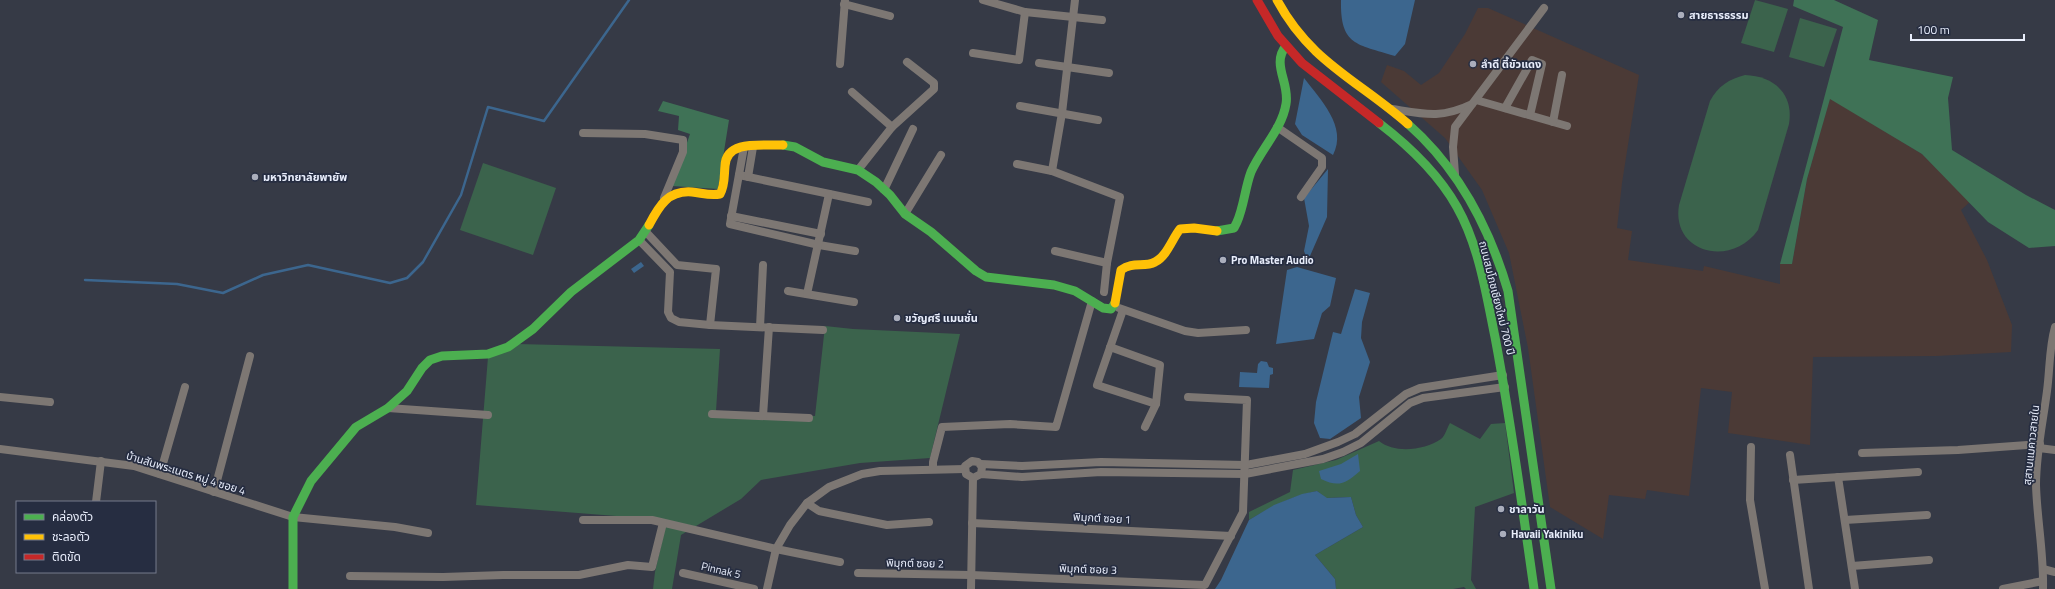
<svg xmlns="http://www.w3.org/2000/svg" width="2055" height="589" font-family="'Titillium Web','Noto Sans Thai',sans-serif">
	<rect width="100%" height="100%" fill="#363a46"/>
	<polygon fill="#4b3a36" points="1478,8 1488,8 1639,75 1622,183 1617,228 1632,231 1628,260 1703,271 1704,266 1780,284 1780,264 1792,264 1807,179 1830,98 1922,154 1970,202 1961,210 1987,260 2012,325 2011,352 1936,356 1813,357 1810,445 1728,433 1732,392 1701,388 1689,496 1647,490 1645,499 1609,495 1603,539 1550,507 1528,348 1509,253 1482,190 1445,138 1381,82 1387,65 1404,71 1421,85 1439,73 1465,34"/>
	<g fill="#3b634c">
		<polygon points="1755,0 1788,9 1774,52 1741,43"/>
		<polygon points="1800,18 1837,29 1824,67 1789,57"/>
		<path d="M1745,75C1774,76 1794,94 1789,124L1758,230C1731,268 1671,253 1679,205L1710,101C1718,86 1729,79 1745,75Z"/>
		<polygon points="483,163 556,188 533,255 460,230"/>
		<polygon points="825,326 853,329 960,334 930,458 860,463 761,480 741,499 681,535 672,589 653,589 655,572 667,520 476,505 488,357 517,344 720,349 716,411 815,416"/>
		<path d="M1450,423L1480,439L1491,424L1505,423L1514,493L1475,507L1471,580L1476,589H1466L1464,587L1453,589H1336L1335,579L1315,555L1363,527L1356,515L1351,497L1326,498L1317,491C1292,496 1271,507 1249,520V512L1290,492L1293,470L1336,460L1379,441C1395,454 1425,450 1441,439C1445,436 1447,428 1450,423Z"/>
	</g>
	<g fill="#3f7256">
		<polygon points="1794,0 1834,0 1878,20 1869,60 1953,77 1948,98 1952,150 2026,195 2055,210 2055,246 2029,248 1988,222 1922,154 1830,99 1807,179 1792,264 1780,264 1843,27 1793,6"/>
		<polygon points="663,101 729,120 718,189 672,186 690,134 678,130 679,116 658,111"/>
	</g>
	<g fill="#3c668e">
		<path d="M1341,0H1415L1405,44L1395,56C1357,44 1340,46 1341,0Z"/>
		<path d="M1304,78C1320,99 1348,127 1333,155L1302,135L1295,124Z"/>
		<polygon points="1328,169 1327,217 1310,256 1306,256 1304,251 1309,226 1304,198"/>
		<polygon points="641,262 644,266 634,273 631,269"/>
		<polygon points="1297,267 1336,278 1330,306 1322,313 1314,339 1276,344 1287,270"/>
		<polygon points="1355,289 1370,293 1362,322 1361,338 1370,362 1359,397 1361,418 1330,439 1320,438 1314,423 1316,402 1333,332 1341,334"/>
		<polygon points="1261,361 1267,362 1269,367 1273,368 1273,374 1270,375 1269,388 1239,387 1240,372 1257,373 1258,364"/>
		<path d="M1358,454L1360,471C1346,483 1339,488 1321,479L1319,471L1341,464Z"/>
		<polygon points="1317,491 1327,498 1351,497 1356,515 1363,527 1315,555 1335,579 1336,589 1215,589 1221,580 1249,520 1274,505 1302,494"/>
	</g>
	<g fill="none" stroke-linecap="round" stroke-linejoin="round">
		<polyline stroke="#3c668e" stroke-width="2.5" points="85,280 177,284 223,293 263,275 308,265 390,283 407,278 423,262 461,195 488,107 544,121 629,0"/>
		<g stroke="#7d7773" stroke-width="8">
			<polyline points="983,0 1025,12 1102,20"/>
			<polyline points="844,4 890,16"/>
			<polyline points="973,53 1019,60 1025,12"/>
			<polyline points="1039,63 1109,73"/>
			<polyline points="840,64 845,0"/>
			<polyline points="852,92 892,127"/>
			<polyline points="1476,100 1567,126"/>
			<polyline points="1020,106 1098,120"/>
			<polyline points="1505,108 1532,60 1542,64 1530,115"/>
			<path d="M1392,109C1424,114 1441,119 1472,104"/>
			<polyline points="1553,122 1562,75"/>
			<polyline points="1277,127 1322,158 1322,167 1301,197"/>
			<polyline points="583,133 645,134 683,140 683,152 664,198"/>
			<polyline points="744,147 730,224 819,245 855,251"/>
			<polyline points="1017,164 1052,171 1120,197 1107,263 1104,292"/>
			<polyline points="858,170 892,127 934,89 934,83 907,62"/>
			<polyline points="1052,171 1062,113 1075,0"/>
			<polyline points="1455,174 1453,147 1455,127 1544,8"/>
			<polyline points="739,175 868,202"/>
			<polyline points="748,177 753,147"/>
			<polyline points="884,190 913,129"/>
			<polyline points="905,214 941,155"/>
			<polyline points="731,216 821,234"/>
			<polyline points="646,232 677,265 716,269 710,325"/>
			<polyline points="639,240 670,272 668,312 671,318 679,322 710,325 823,330"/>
			<polyline points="1055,251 1107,263"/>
			<polyline points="788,291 854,302"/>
			<polyline points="807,294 829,194"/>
			<polyline points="1119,308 1185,331 1198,333 1246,330"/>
			<polyline points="1123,310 1097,385 1156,404"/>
			<polyline points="760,327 763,265"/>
			<polyline points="1110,347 1160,365 1156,404 1145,427"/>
			<polyline points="0,397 50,402"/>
			<polyline points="388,408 488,415"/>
			<polyline points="712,414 809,418"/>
			<polyline points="763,416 769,327"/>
			<polyline points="1751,447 1750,500 1765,589"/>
			<polyline points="2039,448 2055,450"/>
			<polyline points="0,449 134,466 293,517 395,527 428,533"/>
			<polyline points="1862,453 1958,450 2040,444"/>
			<polyline points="1790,455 1809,589"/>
			<polyline points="981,464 1022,466 1101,462 1246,465 1305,454 1338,442 1355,434 1406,394 1420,388 1503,375"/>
			<polyline points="933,469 933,462 942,427 1010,424 1056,427 1092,301"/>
			<polyline points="160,474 185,387"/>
			<polyline points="981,474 982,467 978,462 972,461 965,466 966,474 973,478 981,474 1022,477 1101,472 1245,474 1323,459 1343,452 1361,443 1410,403 1423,398 1505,387"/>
			<polyline points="1838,477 1855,589"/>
			<polyline points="1793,480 1918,472"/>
			<polyline points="214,492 250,356"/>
			<polyline points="96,502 101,461"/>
			<polyline points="807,503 819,511 887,525 929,522"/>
			<polyline points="583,520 652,520 776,549 840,562"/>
			<polyline points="1845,520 1927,515"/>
			<polyline points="972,523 1231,536"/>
			<polyline points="1852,566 1929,560"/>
			<polyline points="2043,569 2055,572"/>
			<polyline points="683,573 754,589"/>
			<polyline points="858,573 971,575 1205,585 1243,512 1247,400 1188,397"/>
			<polyline points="350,576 443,577 503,575 579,575 628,565 652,567 663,523"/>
			<polyline points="767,589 776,549 790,525 807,503 829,487 862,474 880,471 965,469"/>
			<polyline points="971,589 973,478"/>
			<polyline points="2003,589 2043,581"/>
			<path d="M2043,589C2044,554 2037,520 2036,485C2036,453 2043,422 2047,391C2050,369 2049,348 2055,327"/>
		</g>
		<g stroke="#4caf50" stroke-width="9">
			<path d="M1379,123C1409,146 1438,173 1457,207C1479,246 1486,293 1495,337C1511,421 1522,505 1534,589"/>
			<path d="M1408,124C1459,169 1489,226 1508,291L1551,589"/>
			<polyline points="783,145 795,147 823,162 858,170 876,182 890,195 905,214 931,232 976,271 986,277 1054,285 1075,291 1103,308 1111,309 1115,303"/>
			<path d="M1217,231L1234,228L1237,222C1244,206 1245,188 1251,172C1261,149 1282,129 1286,104C1290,83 1271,64 1286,46"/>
			<polyline points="293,589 293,517 311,481 356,427 388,408 407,391 422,368 430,360 442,356 488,354 508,347 533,329 571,292 639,240 649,225"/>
		</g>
		<g stroke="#ffc107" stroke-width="9">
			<path d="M1277,0C1310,62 1358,80 1408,124"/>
			<path d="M649,225C659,206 668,190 692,192C702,193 710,196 720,194C725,186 724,176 725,166C726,139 763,146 783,145"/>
			<path d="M1115,303L1121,270C1133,261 1144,268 1155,262C1167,256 1172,239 1180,229L1194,228L1217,231"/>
		</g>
		<polyline stroke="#c62828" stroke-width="9" points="1257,0 1278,36 1302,63 1379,123"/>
	</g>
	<g fill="#aaaebc" stroke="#262d41" stroke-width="1.5">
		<circle cx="1681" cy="15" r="4"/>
		<circle cx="1473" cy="64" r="4"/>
		<circle cx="255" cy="177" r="4"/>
		<circle cx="1223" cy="260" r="4"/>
		<circle cx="897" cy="318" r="4"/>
		<circle cx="1501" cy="509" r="4"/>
		<circle cx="1503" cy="534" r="4"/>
	</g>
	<g text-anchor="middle" stroke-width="3.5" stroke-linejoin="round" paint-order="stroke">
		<g font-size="11" font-weight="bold" fill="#e8edfb" stroke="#262d41" text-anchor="start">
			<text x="1689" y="19">สายธารธรรม</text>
			<text x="1481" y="68">ลำดี ตี้ขัวแดง</text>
			<text x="263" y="181">มหาวิทยาลัยพายัพ</text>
			<text x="1231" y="264">Pro Master Audio</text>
			<text x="905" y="322">ขวัญศรี แมนชั่น</text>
			<text x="1509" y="513">ชาลาวัน</text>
			<text x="1511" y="538">Havaii Yakiniku</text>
		</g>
		<g font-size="11" fill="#e8edfb" stroke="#262d41">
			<text transform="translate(1497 298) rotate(76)" y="4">ถนนสมโภชเชียงใหม่ 700 ปี</text>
			<text transform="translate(2031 445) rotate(-84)" y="4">สุสานแมคาวสายใน</text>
			<text transform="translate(186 473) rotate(17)" y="4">บ้านสันพระเนตร หมู่ 4 ซอย 4</text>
			<text transform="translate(1102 518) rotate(3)" y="4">พิมุกต์ ซอย 1</text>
			<text transform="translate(915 563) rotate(1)" y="4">พิมุกต์ ซอย 2</text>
			<text transform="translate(1088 569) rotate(2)" y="4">พิมุกต์ ซอย 3</text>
			<text transform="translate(721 570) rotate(13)" y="4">Pinnak 5</text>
		</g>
	</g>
	<rect x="16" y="501" width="140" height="72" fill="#262d41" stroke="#747a8b"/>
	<rect x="24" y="514" width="20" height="6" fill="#4caf50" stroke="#747a8b"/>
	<text x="52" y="521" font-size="12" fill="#e8edfb">คล่องตัว</text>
	<rect x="24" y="534" width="20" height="6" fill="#ffc107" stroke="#747a8b"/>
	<text x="52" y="541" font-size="12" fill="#e8edfb">ชะลอตัว</text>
	<rect x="24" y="554" width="20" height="6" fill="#c62828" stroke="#747a8b"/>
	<text x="52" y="561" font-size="12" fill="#e8edfb">ติดขัด</text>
	<path d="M1911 34v6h113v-6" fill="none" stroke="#e8edfb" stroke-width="2"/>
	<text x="1917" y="34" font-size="12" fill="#e8edfb" stroke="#262d41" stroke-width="3" paint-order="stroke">100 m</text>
</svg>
